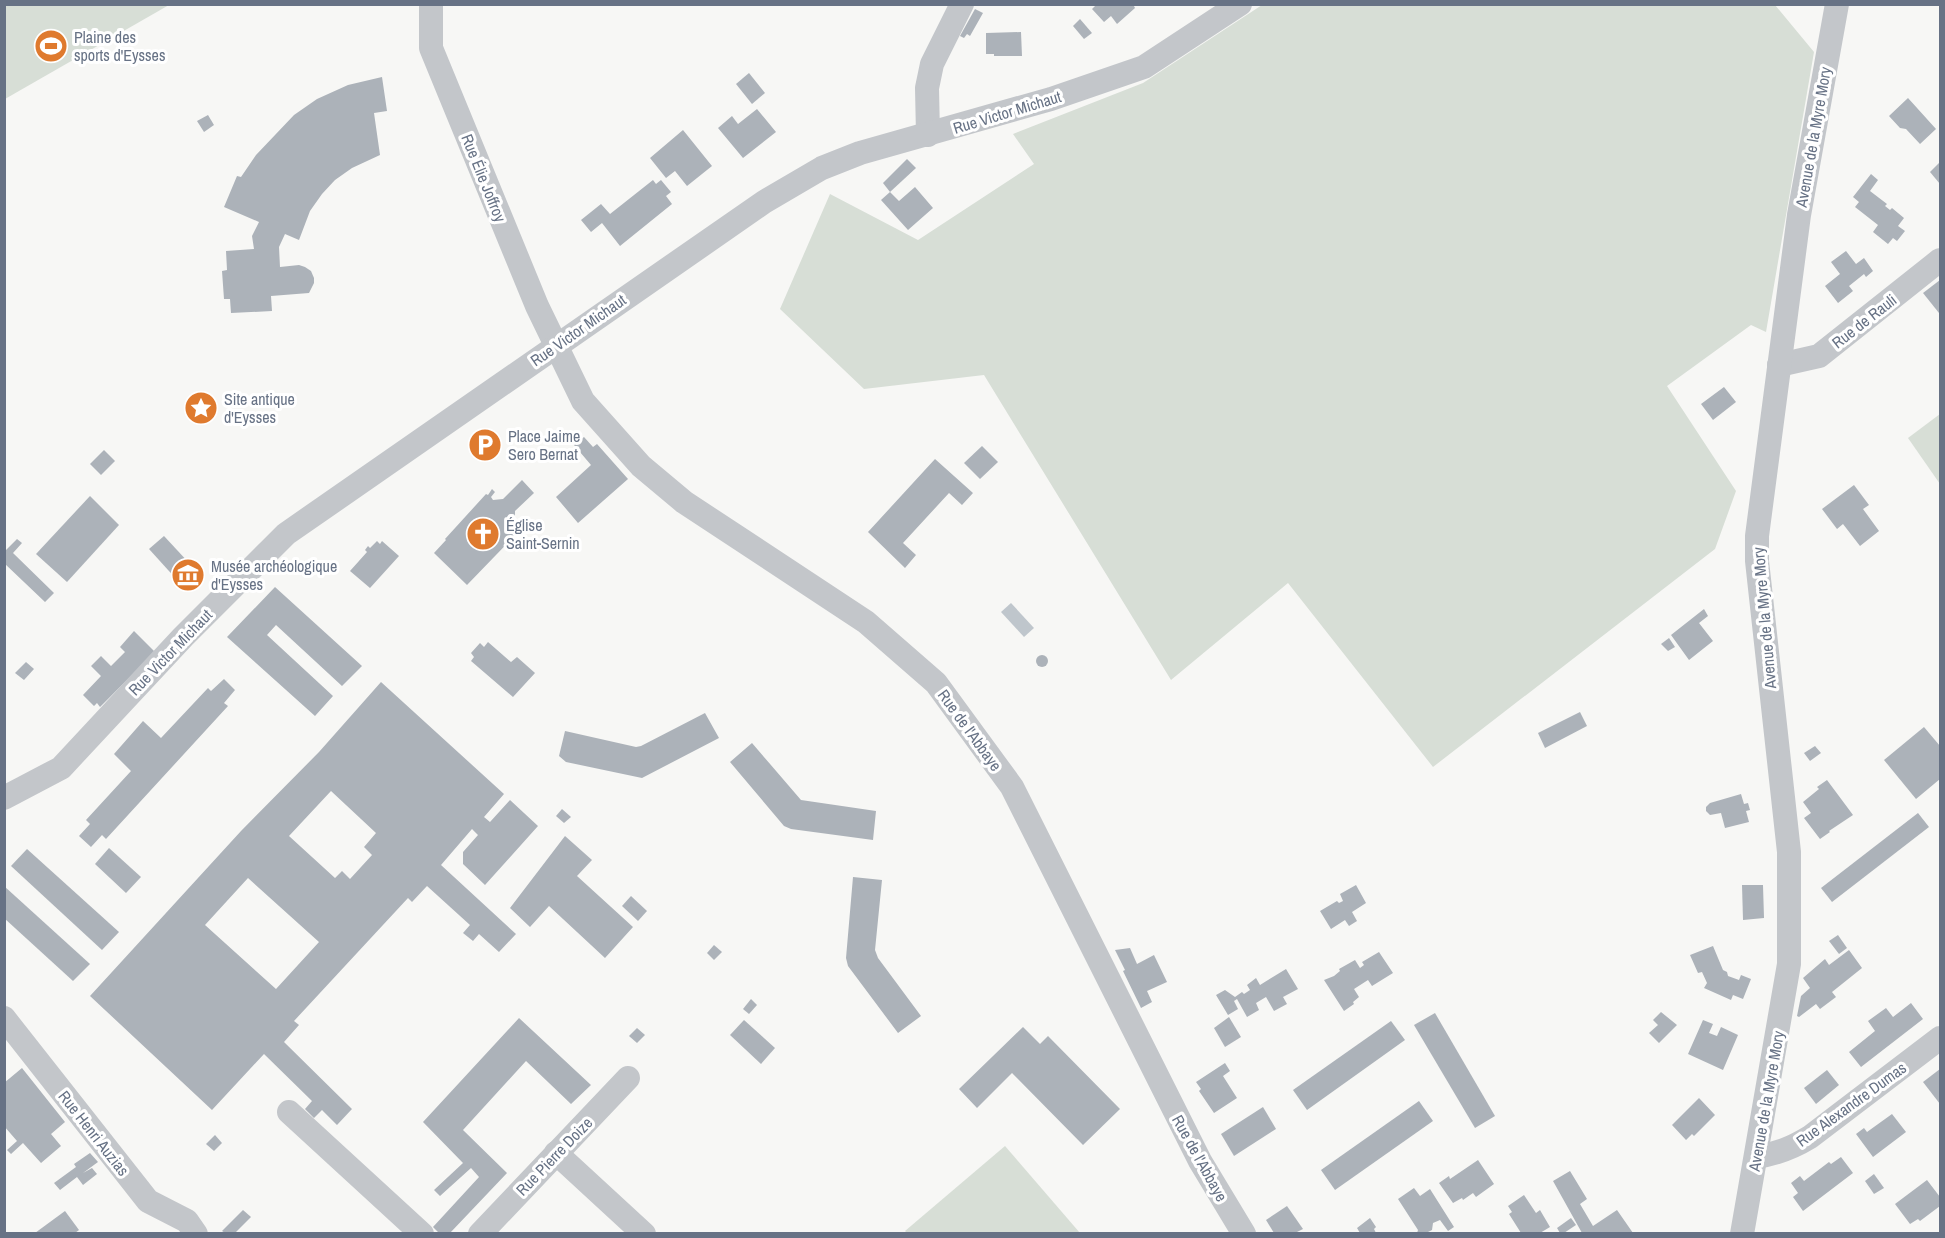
<svg xmlns="http://www.w3.org/2000/svg" width="1945" height="1238" font-family="'Archivo Narrow',sans-serif">
	<rect width="100%" height="100%" fill="#f7f7f5"/>
	<g fill="#d7ded6">
		<polygon points="5,4 169,4 169,5 5,99"/>
		<polygon points="1262,5 1775,5 1814,52 1766,332 1751,325 1667,386 1736,491 1715,549 1433,767 1288,583 1171,680 984,375 864,389 780,309 830,194 918,240 1034,164 1013,134 1143,83"/>
		<polygon points="1940,414 1940,484 1908,438"/>
		<polygon points="1005,1146 1080,1233 907,1233 905,1231"/>
	</g>
	<polygon fill="#bfc6cc" points="1011,603 1034,628 1024,637 1001,612"/>
	<g fill="#acb2b9" fill-rule="evenodd">
		<polygon points="1097,4 1133,4 1135,8 1117,24 1111,16 1104,22 1092,9"/>
		<polygon points="975,9 983,13 970,36 967,34 964,38 960,36"/>
		<polygon points="1080,19 1092,33 1084,39 1073,26"/>
		<polygon points="1021,32 1022,56 994,56 994,54 986,54 986,33"/>
		<polygon points="749,73 765,93 752,104 736,84"/>
		<polygon points="382,77 387,111 374,113 380,155 352,168 335,180 322,194 310,211 299,240 285,234 279,247 280,267 299,265 305,267 311,271 314,278 314,283 309,293 271,296 272,311 231,313 230,299 224,299 222,271 227,270 226,251 254,249 252,236 259,222 224,207 237,176 241,177 256,155 294,115 317,99 348,85"/>
		<polygon points="1908,98 1936,129 1920,144 1906,129 1900,128 1889,116"/>
		<polygon points="757,109 776,132 743,158 718,128 732,116 738,124"/>
		<polygon points="208,115 214,125 204,132 197,121"/>
		<polygon points="683,130 712,166 687,186 675,171 666,178 650,158"/>
		<polygon points="907,159 916,168 890,192 883,183"/>
		<polygon points="1940,162 1940,184 1930,172"/>
		<polygon points="1871,174 1878,180 1870,191 1887,204 1885,206 1890,210 1892,208 1904,218 1898,226 1905,231 1897,241 1893,238 1888,244 1873,232 1878,225 1855,207 1859,202 1853,197"/>
		<polygon points="653,180 656,184 661,180 671,192 666,196 672,204 620,246 602,223 591,232 581,220 601,204 610,214"/>
		<polygon points="915,187 933,208 908,230 881,200 890,192 899,201"/>
		<polygon points="1846,251 1856,264 1864,258 1873,271 1866,277 1864,274 1849,286 1853,291 1838,303 1825,286 1840,274 1831,262"/>
		<polygon points="1940,280 1940,311 1939,313 1923,293"/>
		<polygon points="1724,387 1736,402 1713,420 1701,404"/>
		<polygon points="584,437 593,447 597,444 628,479 578,523 556,497 591,465 574,445"/>
		<polygon points="982,446 998,462 980,479 964,463"/>
		<polygon points="104,450 115,461 101,475 90,464"/>
		<polygon points="935,459 973,493 962,505 949,493 903,543 916,555 905,568 868,532"/>
		<polygon points="522,480 534,493 515,511 515,523 521,529 467,585 434,553 446,540 445,539 486,494 488,495 492,489 495,492 491,497 493,500 503,499"/>
		<polygon points="1854,485 1869,505 1863,509 1879,531 1860,546 1843,524 1837,529 1822,509"/>
		<polygon points="90,496 119,525 67,582 36,554"/>
		<polygon points="164,536 203,578 188,592 149,549"/>
		<polygon points="17,539 22,543 13,553 54,593 45,602 4,563 4,552"/>
		<polygon points="377,541 380,544 382,541 399,556 370,588 350,571 367,552 365,550 368,546 370,548"/>
		<polygon points="275,587 362,666 342,686 276,625 267,635 333,696 315,716 227,637"/>
		<polygon points="1704,609 1708,616 1699,623 1713,641 1689,660 1671,635"/>
		<polygon points="134,631 155,652 100,707 97,703 94,706 83,695 101,676 91,666 101,656 111,666 125,652 120,647"/>
		<polygon points="1669,638 1675,647 1668,651 1661,644"/>
		<polygon points="488,642 511,662 517,657 535,673 513,697 471,661 474,657 471,653 480,643 484,647"/>
		<circle cx="1042" cy="661" r="6"/>
		<polygon points="26,662 34,669 24,680 15,673"/>
		<polygon points="224,679 235,690 224,703 228,706 106,839 102,835 91,847 79,836 90,824 86,820 131,771 114,754 143,721 161,738 208,688 211,691"/>
		<path d="M381,682L504,794L484,817L490,822L510,800L538,826L485,885L463,864V852L478,835L472,829L441,865L516,934L499,952L479,934L473,941L463,933L470,925L427,886L412,902L408,898L294,1021L299,1025L284,1042L352,1109L337,1125L322,1110L314,1118L305,1109L312,1101L264,1054L212,1110L90,996L241,831L319,752ZM331,791L376,833L364,847L372,855L350,879L342,871L335,878L289,836ZM248,878L319,942L276,989L205,925Z"/>
		<polygon points="1580,712 1587,726 1545,748 1538,733"/>
		<polygon points="705,713 719,738 642,778 566,762 559,756 565,731 636,747 641,746"/>
		<polygon points="1924,727 1940,746 1940,779 1916,799 1884,760"/>
		<polygon points="752,743 801,800 876,811 873,840 791,829 784,826 730,762"/>
		<polygon points="1815,746 1821,753 1810,761 1804,753"/>
		<polygon points="1827,780 1853,815 1829,831 1830,832 1820,839 1804,818 1811,813 1803,802 1819,789 1817,787"/>
		<polygon points="1741,794 1744,804 1748,803 1750,810 1746,811 1749,822 1725,828 1721,813 1710,815 1706,811 1706,807 1710,803"/>
		<polygon points="562,809 571,817 564,823 556,816"/>
		<polygon points="1918,813 1929,827 1832,902 1821,888"/>
		<polygon points="565,836 592,860 577,876 633,927 605,958 549,906 530,927 510,908"/>
		<polygon points="109,848 141,877 126,893 95,864"/>
		<polygon points="27,849 119,932 102,950 11,866"/>
		<polygon points="853,877 882,880 875,950 878,958 921,1016 898,1033 848,966 846,958"/>
		<polygon points="1356,885 1366,903 1352,912 1357,921 1349,926 1345,920 1331,929 1320,911 1337,901 1339,903 1343,901 1340,894"/>
		<polygon points="1742,885 1763,885 1764,918 1743,920"/>
		<polygon points="4,886 90,964 73,981 4,918"/>
		<polygon points="631,896 647,911 638,921 622,906"/>
		<polygon points="1838,935 1847,948 1839,954 1829,941"/>
		<polygon points="714,945 722,952 714,960 707,953"/>
		<polygon points="1713,946 1723,970 1727,972 1728,976 1739,980 1741,975 1751,979 1743,999 1733,995 1731,1000 1704,988 1707,983 1702,972 1698,973 1690,955"/>
		<polygon points="1130,948 1137,964 1154,955 1167,982 1147,991 1152,1002 1141,1008 1123,971 1125,970 1115,950"/>
		<polygon points="1849,950 1862,968 1832,992 1836,997 1820,1009 1816,1004 1799,1017 1797,1016 1801,996 1810,988 1803,978 1825,959 1829,965"/>
		<polygon points="1379,952 1393,973 1372,986 1368,980 1354,989 1359,997 1353,1002 1354,1004 1344,1011 1324,980 1334,976 1340,971 1339,969 1355,960 1360,968 1364,965 1362,962"/>
		<polygon points="1286,969 1298,989 1283,997 1287,1004 1274,1011 1266,997 1256,1003 1259,1010 1247,1017 1237,999 1234,1001 1238,1009 1228,1015 1216,995 1225,990 1235,997 1242,992 1244,994 1250,990 1247,985 1256,978 1260,985"/>
		<polygon points="751,999 757,1005 749,1014 743,1009"/>
		<polygon points="1911,1003 1923,1019 1861,1067 1849,1052 1875,1031 1868,1021 1886,1008 1893,1017"/>
		<polygon points="1661,1012 1677,1025 1659,1043 1649,1033 1658,1025 1653,1020"/>
		<polygon points="1435,1013 1495,1116 1475,1128 1414,1025"/>
		<polygon points="1229,1017 1241,1037 1225,1047 1214,1028"/>
		<polygon points="519,1018 591,1085 571,1104 526,1061 463,1130 507,1173 450,1233 439,1233 433,1227 479,1177 471,1168 440,1196 434,1190 463,1163 423,1122"/>
		<polygon points="744,1020 775,1048 761,1064 730,1035"/>
		<polygon points="1703,1020 1713,1024 1709,1033 1717,1036 1721,1027 1738,1035 1723,1070 1688,1054"/>
		<polygon points="1391,1021 1405,1040 1307,1110 1293,1090"/>
		<polygon points="1023,1027 1040,1044 1048,1036 1120,1109 1083,1145 1012,1073 977,1108 959,1089"/>
		<polygon points="637,1028 645,1035 637,1043 629,1036"/>
		<polygon points="1225,1063 1230,1071 1223,1076 1237,1098 1214,1113 1199,1091 1201,1089 1196,1082"/>
		<polygon points="22,1068 65,1122 51,1134 61,1146 41,1163 23,1143 11,1154 7,1150 17,1141 4,1126 4,1083"/>
		<polygon points="1940,1069 1940,1104 1923,1082"/>
		<polygon points="1827,1070 1839,1085 1816,1104 1804,1088"/>
		<polygon points="1699,1098 1715,1115 1694,1136 1692,1134 1686,1140 1672,1125"/>
		<polygon points="1419,1101 1433,1121 1335,1190 1321,1170"/>
		<polygon points="1263,1107 1276,1129 1234,1156 1221,1134"/>
		<polygon points="1892,1114 1906,1132 1873,1157 1856,1134 1864,1128 1867,1132"/>
		<polygon points="215,1135 222,1143 214,1151 206,1144"/>
		<polygon points="90,1153 98,1162 83,1173 92,1168 97,1174 83,1185 77,1177 60,1190 54,1183 76,1167 74,1164"/>
		<polygon points="1841,1157 1853,1173 1803,1211 1793,1197 1798,1193 1791,1183 1800,1176 1804,1181 1829,1162 1831,1164"/>
		<polygon points="1478,1160 1494,1184 1476,1197 1473,1193 1463,1200 1462,1198 1453,1203 1439,1183 1449,1176 1450,1179"/>
		<polygon points="1570,1171 1587,1199 1580,1204 1593,1226 1617,1210 1633,1233 1582,1233 1553,1181"/>
		<polygon points="1874,1174 1884,1188 1874,1194 1865,1181"/>
		<polygon points="1927,1180 1940,1197 1940,1206 1920,1221 1918,1219 1910,1224 1895,1204"/>
		<polygon points="1414,1188 1420,1196 1430,1189 1454,1227 1448,1231 1440,1220 1433,1223 1432,1230 1426,1233 1417,1233 1418,1230 1398,1199"/>
		<polygon points="1524,1195 1536,1213 1540,1210 1550,1227 1540,1233 1521,1233 1509,1214 1512,1212 1508,1206"/>
		<polygon points="1287,1206 1303,1229 1295,1233 1274,1233 1266,1220"/>
		<polygon points="243,1210 251,1217 235,1233 225,1233 222,1231"/>
		<polygon points="65,1211 79,1230 75,1233 35,1233"/>
		<polygon points="1370,1218 1376,1227 1374,1229 1376,1233 1360,1233 1357,1228"/>
		<polygon points="1571,1218 1576,1225 1564,1233 1560,1233 1557,1228"/>
	</g>
	<g fill="none" stroke-linecap="round" stroke-linejoin="round">
		<g stroke="#c3c6ca" stroke-width="24">
			<polyline points="431,4 431,48 537,306 583,401 641,466 684,502 866,622 936,683 1012,787 1200,1161 1244,1234"/>
			<polyline points="928,135 927,88 932,64 962,4"/>
			<polyline points="1779,365 1819,356 1940,260"/>
			<polyline points="4,798 61,768 183,637 286,534 764,202 822,168 860,153 1051,99 1144,67 1240,4"/>
			<polyline points="4,1018 148,1201 187,1221 196,1234"/>
			<polyline points="289,1112 422,1234"/>
			<polyline points="556,1153 644,1234"/>
			<path d="M1756,1157C1777,1154 1792,1148 1810,1137L1940,1038"/>
			<polyline points="480,1234 628,1078"/>
			<polyline points="1742,1234 1789,964 1789,852 1757,561 1757,536 1799,215 1837,4"/>
		</g>
	</g>
	<defs>
		<symbol id="stadium-disc" viewBox="-11 -11 22 22"><circle r="9.5" fill="#df7a2e" stroke="#fff"/><path d="M0-5a6.5 5 0 1 0 0 10a6.5 5 0 1 0 0-10ZM-3.5-1.8h7v3.6h-7Z" fill="#fff"/></symbol>
		<symbol id="sight-disc" viewBox="-11 -11 22 22"><circle r="9.5" fill="#df7a2e" stroke="#fff"/><path d="M0-6L1.8-2.2L6-1.7L2.9 1.2L3.7 5.4L0 3.3L-3.7 5.4L-2.9 1.2L-6-1.7L-1.8-2.2Z" fill="#fff"/></symbol>
		<symbol id="parking-disc" viewBox="-11 -11 22 22"><circle r="9.5" fill="#df7a2e" stroke="#fff"/><path d="M-3.5-5.5H1a3.5 3.5 0 0 1 0 7H-1V5.5H-3.5ZM-1-3.4V-.6H.8a1.4 1.4 0 0 0 0-2.8Z" fill="#fff"/></symbol>
		<symbol id="church-disc" viewBox="-11 -11 22 22"><circle r="9.5" fill="#df7a2e" stroke="#fff"/><path d="M-1.2-6h2.4v3.5h3.3v2.4h-3.3V6h-2.4V-.1h-3.3v-2.4h3.3Z" fill="#fff"/></symbol>
		<symbol id="museum-disc" viewBox="-11 -11 22 22"><circle r="9.5" fill="#df7a2e" stroke="#fff"/><path d="M0-6L6-3V-2H-6V-3ZM-5-1h2V3h-2ZM-1-1h2V3h-2ZM3-1h2V3H3ZM-6 4H6V6H-6Z" fill="#fff"/></symbol>
	</defs>
	<g fill-rule="evenodd">
		<use href="#stadium-disc" x="32" y="27" width="38" height="38"/>
		<use href="#sight-disc" x="182" y="389" width="38" height="38"/>
		<use href="#parking-disc" x="466" y="426" width="38" height="38"/>
		<use href="#church-disc" x="464" y="515" width="38" height="38"/>
		<use href="#museum-disc" x="169" y="556" width="38" height="38"/>
	</g>
	<g text-anchor="middle" stroke-width="6" stroke-linejoin="round" paint-order="stroke">
		<g font-size="16" fill="#677285" stroke="#fff" text-anchor="start">
			<text x="74" y="43">Plaine des<tspan x="74" dy="18">sports d'Eysses</tspan></text>
			<text x="224" y="405">Site antique<tspan x="224" dy="18">d'Eysses</tspan></text>
			<text x="508" y="442">Place Jaime<tspan x="508" dy="18">Sero Bernat</tspan></text>
			<text x="506" y="531">Église<tspan x="506" dy="18">Saint-Sernin</tspan></text>
			<text x="211" y="572">Musée archéologique<tspan x="211" dy="18">d'Eysses</tspan></text>
		</g>
		<g font-size="16" fill="#677285" stroke="#fff">
			<text transform="translate(1007 112) rotate(-17)" y="6">Rue Victor Michaut</text>
			<text transform="translate(1813 137) rotate(-80)" y="6">Avenue de la Myre Mory</text>
			<text transform="translate(484 178) rotate(68)" y="6">Rue Élie Joffroy</text>
			<text transform="translate(1864 321) rotate(-38)" y="6">Rue de Rauli</text>
			<text transform="translate(578 330) rotate(-35)" y="6">Rue Victor Michaut</text>
			<text transform="translate(1764 618) rotate(-95)" y="6">Avenue de la Myre Mory</text>
			<text transform="translate(170 652) rotate(-46)" y="6">Rue Victor Michaut</text>
			<text transform="translate(970 730) rotate(54)" y="6">Rue de l'Abbaye</text>
			<text transform="translate(1766 1101) rotate(-80)" y="6">Avenue de la Myre Mory</text>
			<text transform="translate(1851 1104) rotate(-36)" y="6">Rue Alexandre Dumas</text>
			<text transform="translate(94 1133) rotate(52)" y="6">Rue Henri Auzias</text>
			<text transform="translate(554 1156) rotate(-46)" y="6">Rue Pierre Doize</text>
			<text transform="translate(1200 1158) rotate(61)" y="6">Rue de l'Abbaye</text>
		</g>
	</g>
	<rect width="1945" height="1238" fill="none" stroke="#677285" stroke-width="12"/>
</svg>
